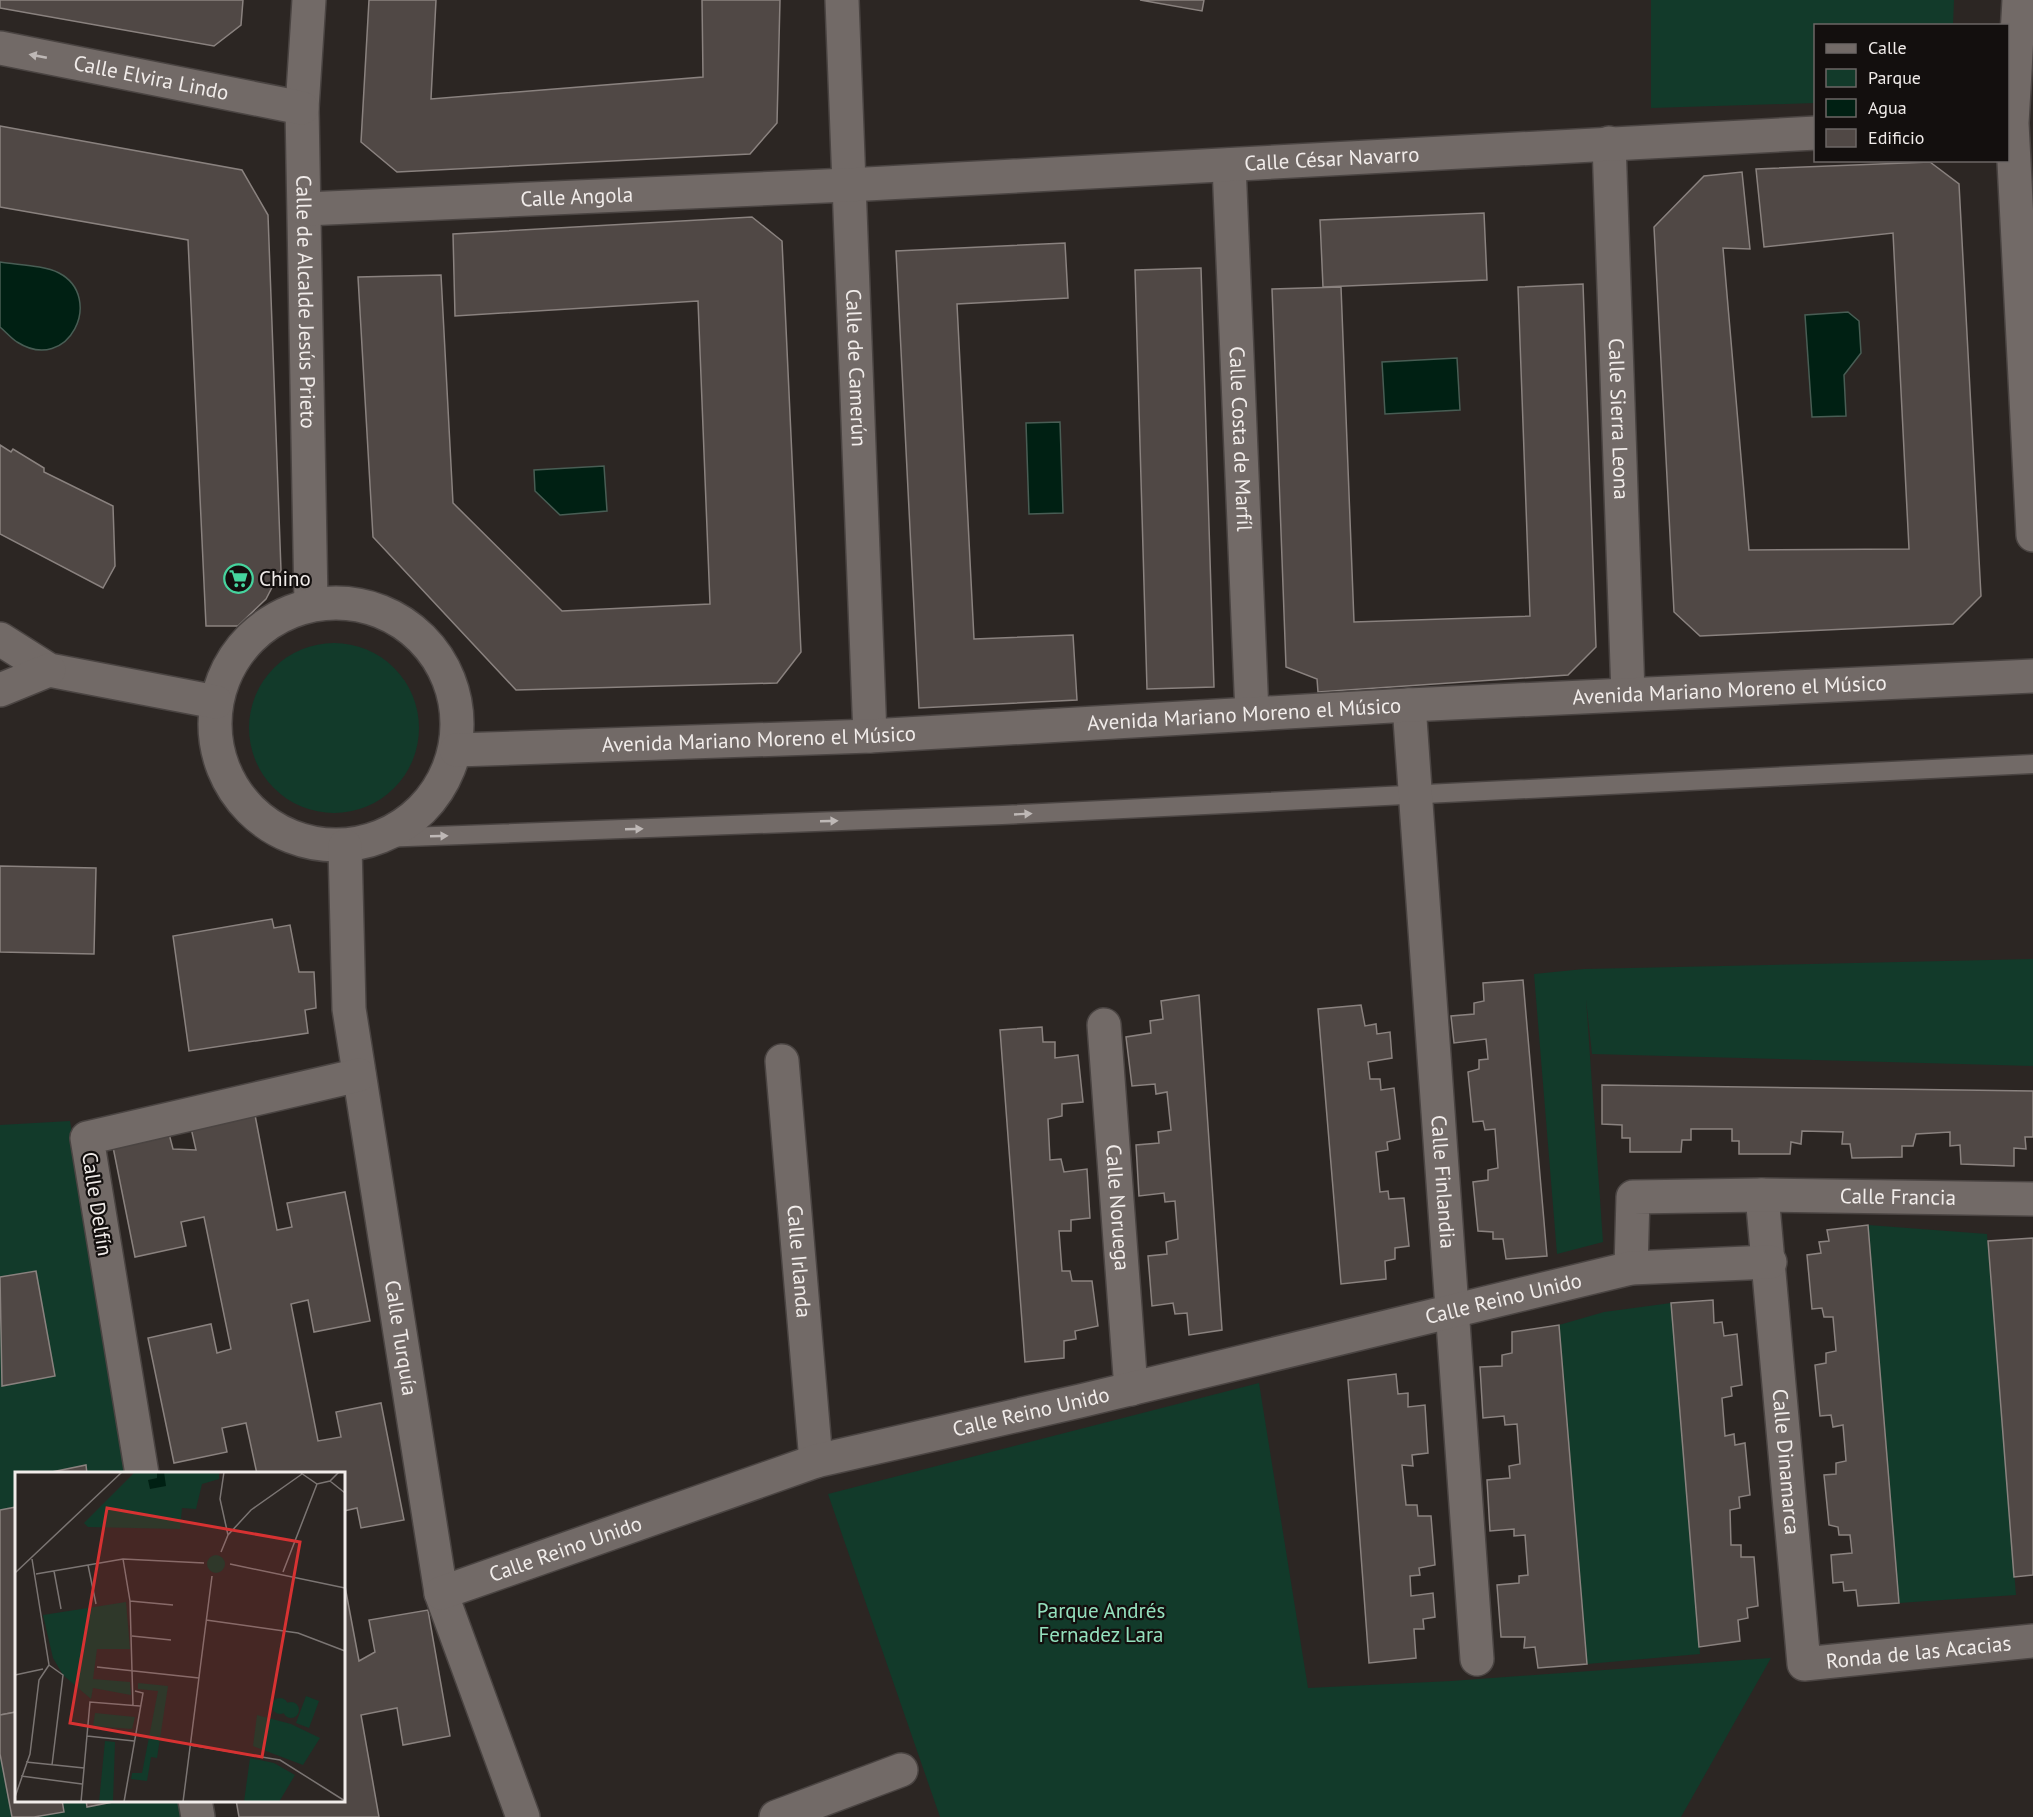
<svg xmlns="http://www.w3.org/2000/svg" width="2033" height="1817" font-family="'PT Sans',sans-serif">
	<rect width="100%" height="100%" fill="#2c2623"/>
	<g fill="#123a2a">
		<polygon points="1651,0 1954,0 1953,25 1816,26 1815,103 1651,108"/>
		<circle cx="334" cy="728" r="85"/>
		<polygon points="2033,959 2033,1066 1592,1054 1586,999 1603,1242 1557,1254 1534,974 1584,969"/>
		<polygon points="70,1121 126,1473 16,1474 16,1800 179,1801 181,1817 0,1817 0,1125"/>
		<polygon points="1868,1225 1987,1234 2016,1595 1899,1603"/>
		<polygon points="1671,1303 1700,1654 1587,1664 1559,1325 1604,1312"/>
		<polygon points="1259,1383 1308,1688 1451,1681 1771,1658 1681,1817 940,1817 828,1494"/>
	</g>
	<g fill="#002013" stroke="#485d54" stroke-width="1.5">
		<path d="M0,262C17,265 43,265 59,273C105,297 69,375 17,342C11,338 5,331 0,327Z"/>
		<polygon points="1848,312 1859,321 1861,353 1844,375 1846,416 1812,417 1805,315"/>
		<polygon points="1457,358 1460,410 1385,414 1382,362"/>
		<polygon points="1060,422 1063,513 1029,514 1026,423"/>
		<polygon points="604,466 607,511 560,515 535,491 534,470"/>
	</g>
	<g fill="#504845" stroke="#8a827f" stroke-width="1.5">
		<polygon points="0,0 243,0 241,25 214,46 0,8"/>
		<polygon points="369,0 436,0 431,99 703,77 702,0 780,0 777,123 750,154 397,172 361,142"/>
		<polygon points="1140,0 1204,0 1202,11"/>
		<polygon points="0,126 242,170 268,215 281,570 266,599 238,626 206,626 188,240 0,207"/>
		<polygon points="1930,162 1959,184 1981,596 1953,624 1700,636 1674,612 1654,227 1704,176 1742,172 1750,249 1723,248 1749,550 1909,549 1893,233 1764,247 1756,169"/>
		<polygon points="1484,213 1487,280 1323,287 1320,220"/>
		<polygon points="752,217 782,241 801,652 777,683 516,690 373,537 358,277 441,275 453,503 562,611 710,604 698,301 455,316 453,234"/>
		<polygon points="1065,243 1068,298 957,304 974,639 1073,635 1077,700 919,708 896,251"/>
		<polygon points="1201,268 1214,687 1147,689 1135,270"/>
		<polygon points="1583,284 1596,647 1568,675 1318,692 1317,679 1286,667 1272,289 1341,287 1354,622 1530,616 1518,287"/>
		<polygon points="0,445 11,452 13,449 44,468 44,472 113,506 115,566 103,588 0,534"/>
		<polygon points="0,866 96,868 94,954 0,952"/>
		<polygon points="272,919 274,928 290,925 299,972 314,972 316,1008 305,1010 308,1033 189,1051 173,936"/>
		<polygon points="1523,980 1547,1256 1506,1259 1503,1239 1493,1239 1493,1232 1478,1231 1473,1182 1488,1180 1488,1170 1498,1168 1495,1129 1485,1130 1483,1121 1473,1122 1468,1072 1479,1069 1479,1060 1488,1059 1486,1039 1454,1043 1451,1016 1474,1014 1474,1003 1484,1001 1483,983"/>
		<polygon points="1199,995 1222,1330 1189,1335 1187,1313 1175,1314 1173,1303 1152,1306 1148,1256 1167,1254 1166,1242 1178,1239 1175,1201 1165,1202 1164,1193 1139,1196 1136,1145 1159,1143 1158,1132 1171,1130 1167,1092 1156,1094 1155,1084 1132,1086 1126,1037 1151,1033 1150,1021 1163,1019 1161,1001"/>
		<polygon points="1361,1005 1365,1026 1376,1024 1377,1034 1390,1032 1392,1058 1368,1062 1370,1079 1380,1079 1381,1090 1394,1088 1400,1139 1387,1142 1388,1150 1376,1152 1380,1192 1388,1191 1389,1199 1404,1198 1409,1246 1395,1248 1395,1259 1385,1261 1386,1279 1341,1284 1318,1009"/>
		<polygon points="1042,1027 1043,1042 1055,1042 1055,1058 1078,1055 1083,1102 1062,1104 1062,1116 1048,1119 1050,1160 1061,1159 1064,1172 1087,1169 1090,1218 1071,1220 1071,1231 1059,1231 1062,1271 1070,1271 1072,1281 1092,1281 1098,1326 1075,1331 1076,1339 1064,1341 1064,1358 1025,1362 1000,1030"/>
		<polygon points="1602,1085 2033,1091 2033,1137 2025,1137 2026,1149 2014,1148 2014,1166 1961,1164 1960,1145 1950,1146 1950,1132 1916,1134 1913,1146 1902,1146 1902,1157 1852,1158 1850,1144 1842,1144 1843,1132 1802,1131 1801,1144 1791,1142 1790,1154 1739,1154 1739,1141 1732,1141 1732,1129 1691,1129 1691,1140 1682,1140 1681,1152 1630,1152 1630,1138 1622,1138 1622,1125 1602,1124"/>
		<polygon points="255,1115 277,1230 292,1227 287,1203 345,1192 370,1321 314,1332 308,1300 291,1304 318,1441 341,1437 336,1412 381,1403 404,1520 361,1528 357,1508 344,1511 344,1474 257,1474 246,1423 222,1428 227,1452 174,1463 148,1338 211,1324 217,1353 231,1349 204,1217 181,1222 186,1246 135,1257 112,1142 168,1130 173,1149 196,1150 191,1128"/>
		<polygon points="1868,1225 1899,1603 1858,1606 1856,1590 1844,1591 1843,1582 1833,1583 1831,1555 1852,1553 1850,1535 1839,1535 1838,1527 1829,1525 1824,1475 1836,1474 1836,1463 1846,1461 1843,1425 1833,1427 1831,1415 1820,1416 1815,1365 1826,1363 1826,1353 1836,1351 1833,1317 1824,1317 1822,1308 1812,1309 1807,1255 1821,1253 1819,1242 1829,1241 1827,1230"/>
		<polygon points="2033,1238 2033,1575 2014,1577 1988,1241"/>
		<polygon points="36,1271 55,1376 2,1386 0,1277"/>
		<polygon points="1713,1300 1714,1323 1722,1322 1724,1336 1737,1334 1742,1385 1731,1387 1732,1396 1722,1398 1725,1436 1734,1434 1735,1445 1745,1443 1750,1495 1739,1497 1740,1508 1730,1510 1731,1545 1741,1545 1741,1557 1754,1557 1758,1606 1747,1608 1748,1618 1738,1620 1740,1641 1699,1647 1671,1303"/>
		<polygon points="1559,1325 1587,1664 1538,1668 1535,1647 1524,1648 1525,1637 1501,1637 1497,1585 1519,1583 1519,1576 1528,1575 1525,1535 1514,1536 1514,1529 1490,1531 1487,1480 1510,1478 1509,1466 1520,1464 1517,1424 1505,1425 1504,1416 1483,1418 1480,1367 1502,1366 1502,1355 1512,1353 1512,1332"/>
		<polygon points="1396,1374 1398,1394 1408,1393 1408,1407 1425,1405 1428,1453 1412,1455 1413,1466 1402,1465 1406,1505 1417,1505 1418,1516 1431,1516 1435,1565 1419,1568 1420,1575 1410,1576 1411,1596 1433,1593 1435,1617 1423,1619 1424,1629 1414,1629 1416,1658 1369,1663 1348,1380"/>
		<polygon points="86,1465 87,1474 42,1474"/>
		<polygon points="16,1507 16,1712 0,1715 0,1510"/>
		<polygon points="344,1581 359,1661 375,1652 369,1620 428,1610 450,1736 403,1745 397,1708 361,1715 379,1817 239,1817 236,1800 344,1800"/>
		<polygon points="16,1712 16,1800 62,1800 64,1812 34,1817 12,1817 0,1754 0,1715"/>
		<polygon points="86,1800 123,1800 87,1807"/>
	</g>
	<g fill="none" stroke-linecap="round" stroke-linejoin="round">
		<defs>
			<polyline id="lane" points="380,838 1002,815 2033,764"/>
			<g id="street">
				<path id="s1" d="M309,0L302,108L311,603"/>
				<path id="s2" d="M842,0L870,736"/>
				<polyline points="2019,0 2012,123 2033,535"/>
				<path id="s3" d="M0,48L302,108"/>
				<path id="s4" d="M1609,143L1628,694"/>
				<path id="s5" d="M1229,165L1252,714"/>
				<path id="s6" d="M305,209L848,185L1816,133"/>
				<circle cx="336" cy="724" r="121"/>
				<polyline points="0,639 49,670 216,702"/>
				<polyline points="0,690 49,670"/>
				<path id="s7" d="M1409,705L1477,1659"/>
				<path id="s8" d="M456,750L870,736L1409,705L2033,676"/>
				<path id="s9" d="M345,846L349,1009L441,1593L523,1817"/>
				<path id="s10" d="M1104,1025L1131,1389"/>
				<path id="s11" d="M782,1061L816,1461"/>
				<path id="s12" d="M1762,1195L1804,1664L2033,1641"/>
				<path id="s13" d="M1631,1268L1633,1197L1762,1195L2033,1199"/>
				<polyline points="142,1474 87,1138 359,1075"/>
				<path id="s14" d="M441,1593L816,1461L1080,1401L1631,1268L1770,1262"/>
				<polyline points="195,1800 198,1817"/>
				<polyline points="776,1817 901,1770"/>
			</g>
		</defs>
		<use href="#lane" stroke="#4a4442" stroke-width="21"/>
		<use href="#street" stroke="#4a4442" stroke-width="36"/>
		<use href="#lane" stroke="#726a67" stroke-width="18"/>
		<use href="#street" stroke="#726a67" stroke-width="33"/>
	</g>
	<defs><path id="oneway-solid" d="M-6-.8H1V-3.2L6.5 0L1 3.2V.8H-6Z" transform="scale(1.5)"/></defs>
	<g fill="#beb8b6">
		<use href="#oneway-solid" transform="translate(38 56) rotate(-169)"/>
		<use href="#oneway-solid" transform="translate(1023 814) rotate(-3)"/>
		<use href="#oneway-solid" transform="translate(829 821) rotate(-2)"/>
		<use href="#oneway-solid" transform="translate(634 829) rotate(-2)"/>
		<use href="#oneway-solid" transform="translate(439 836) rotate(-2)"/>
	</g>
	<defs>
		<symbol id="supermarket-ring" viewBox="-11 -11 22 22"><circle r="9.5" fill="#130f0e" stroke="#46d49e" stroke-width="1.5"/><path d="M-6-5.5h2.5l.6 2H6L4.5 2H-2.5L-4.4-4H-6ZM-1.5 3.2a1.3 1.3 0 1 0 .1 0ZM3 3.2a1.3 1.3 0 1 0 .1 0Z" fill="#46d49e"/></symbol>
	</defs>
	<g fill-rule="evenodd">
		<use href="#supermarket-ring" x="222" y="562" width="33" height="33"/>
	</g>
	<g text-anchor="middle" stroke-width="4.5" stroke-linejoin="round" paint-order="stroke">
		<g font-size="21" fill="#f1ecea" stroke="#130f0e">
			<text dy="7" stroke="none"><textPath href="#s3" startOffset="154">Calle Elvira Lindo</textPath></text>
			<text dy="7" stroke="none"><textPath href="#s6" startOffset="1028">Calle César Navarro</textPath></text>
			<text dy="7" stroke="none"><textPath href="#s6" startOffset="272">Calle Angola</textPath></text>
			<text dy="7" stroke="none"><textPath href="#s1" startOffset="302">Calle de Alcalde Jesús Prieto</textPath></text>
			<text dy="7" stroke="none"><textPath href="#s2" startOffset="368">Calle de Camerún</textPath></text>
			<text dy="7" stroke="none"><textPath href="#s4" startOffset="276">Calle Sierra Leona</textPath></text>
			<text dy="7" stroke="none"><textPath href="#s5" startOffset="274">Calle Costa de Marfíl</textPath></text>
			<text dy="7" stroke="none"><textPath href="#s8" startOffset="1275">Avenida Mariano Moreno el Músico</textPath></text>
			<text dy="7" stroke="none"><textPath href="#s8" startOffset="789">Avenida Mariano Moreno el Músico</textPath></text>
			<text dy="7" stroke="none"><textPath href="#s8" startOffset="303">Avenida Mariano Moreno el Músico</textPath></text>
			<text dy="7" stroke="none"><textPath href="#s7" startOffset="478">Calle Finlandia</textPath></text>
			<text dy="7" stroke="none"><textPath href="#s13" startOffset="336">Calle Francia</textPath></text>
			<text transform="translate(97 1204) rotate(81)" y="7">Calle Delfín</text>
			<text dy="7" stroke="none"><textPath href="#s10" startOffset="183">Calle Noruega</textPath></text>
			<text dy="7" stroke="none"><textPath href="#s11" startOffset="201">Calle Irlanda</textPath></text>
			<text dy="7" stroke="none"><textPath href="#s14" startOffset="1104">Calle Reino Unido</textPath></text>
			<text dy="7" stroke="none"><textPath href="#s9" startOffset="496">Calle Turquía</textPath></text>
			<text dy="7" stroke="none"><textPath href="#s14" startOffset="618">Calle Reino Unido</textPath></text>
			<text dy="7" stroke="none"><textPath href="#s12" startOffset="268">Calle Dinamarca</textPath></text>
			<text dy="7" stroke="none"><textPath href="#s14" startOffset="132">Calle Reino Unido</textPath></text>
			<text dy="7" stroke="none"><textPath href="#s12" startOffset="586">Ronda de las Acacias</textPath></text>
		</g>
		<g font-size="21" fill="#f1ecea" stroke="#130f0e" text-anchor="start">
			<text x="259" y="586">Chino</text>
		</g>
		<g font-size="21" fill="#94e0bd" stroke="#130f0e">
			<text x="1101" y="1618">Parque Andrés<tspan x="1101" dy="24">Fernadez Lara</tspan></text>
		</g>
	</g>
	<g transform="translate(15 1472)">
		<rect width="330" height="330" fill="#2c2623"/>
		<path d="M120,0H204V7L187,12L181,37L167,36L165,57L73,55L69,51ZM192 92a9 9 0 1 1 18 0a9 9 0 1 1-18 0ZM111,130L115,177H82L78,207L115,210L116,223L78,216L76,227L48,203L38,186L28,143ZM123,211L153,214L142,286L136,285L132,309L116,307L117,301H127L143,219L123,217ZM291,224L304,229L294,256L281,251ZM257 234a8 8 0 1 1 16 0a8 8 0 1 1-16 0ZM268 238a8 8 0 1 1 16 0a8 8 0 1 1-16 0ZM80,241L120,245L117,257L78,254ZM242,243L276,252L305,266L288,293L238,274ZM90,269L100,270L98,330H84ZM235,286L259,291L280,303L264,330H229Z" fill="#123a2a"/>
		<path d="M142,0H149L151,14L135,17L133,8L142,6Z" fill="#002013"/>
		<path fill="none" stroke="#7b7573" stroke-width="1.5" d="M209,0L205,27L213,63M286,1L302,12L315,9L324,0M315,9L330,21M206,80L213,63L236,38L287,2M108,87L115,129L118,234M215,92L330,116M73,93L81,132M39,99L46,137M268,100L302,12M0,101L107,0M21,102L108,87L189,91M115,129L158,133M191,148L283,161L330,179M117,164L156,168M34,193L48,203L37,293M82,195L184,206M0,203L28,197M72,264L119,269M175,273L265,288L330,329M11,290L69,296M6,304L67,312M0,325L15,282L24,208L34,193L17,87M66,330L75,230L125,234M109,330L128,221L120,219M168,330L197,104"/>
		<path fill="#d73232" fill-opacity="0.15" stroke="#d73232" stroke-width="3" d="M92,36L285,70L247,285L55,251Z"/>
		<rect width="330" height="330" fill="none" stroke="#f1ecea" stroke-width="3"/>
	</g>
	<rect x="1814" y="24" width="195" height="138" fill="#130f0e" stroke="#6c6766" stroke-width="1.5"/>
	<rect x="1826" y="44" width="30" height="9" fill="#726a67" stroke="#6c6766" stroke-width="1.5"/>
	<text x="1868" y="54" font-size="18" fill="#f1ecea">Calle</text>
	<rect x="1826" y="69" width="30" height="18" fill="#123a2a" stroke="#6c6766" stroke-width="1.5"/>
	<text x="1868" y="84" font-size="18" fill="#f1ecea">Parque</text>
	<rect x="1826" y="99" width="30" height="18" fill="#002013" stroke="#6c6766" stroke-width="1.5"/>
	<text x="1868" y="114" font-size="18" fill="#f1ecea">Agua</text>
	<rect x="1826" y="129" width="30" height="18" fill="#504845" stroke="#6c6766" stroke-width="1.5"/>
	<text x="1868" y="144" font-size="18" fill="#f1ecea">Edificio</text>
</svg>
